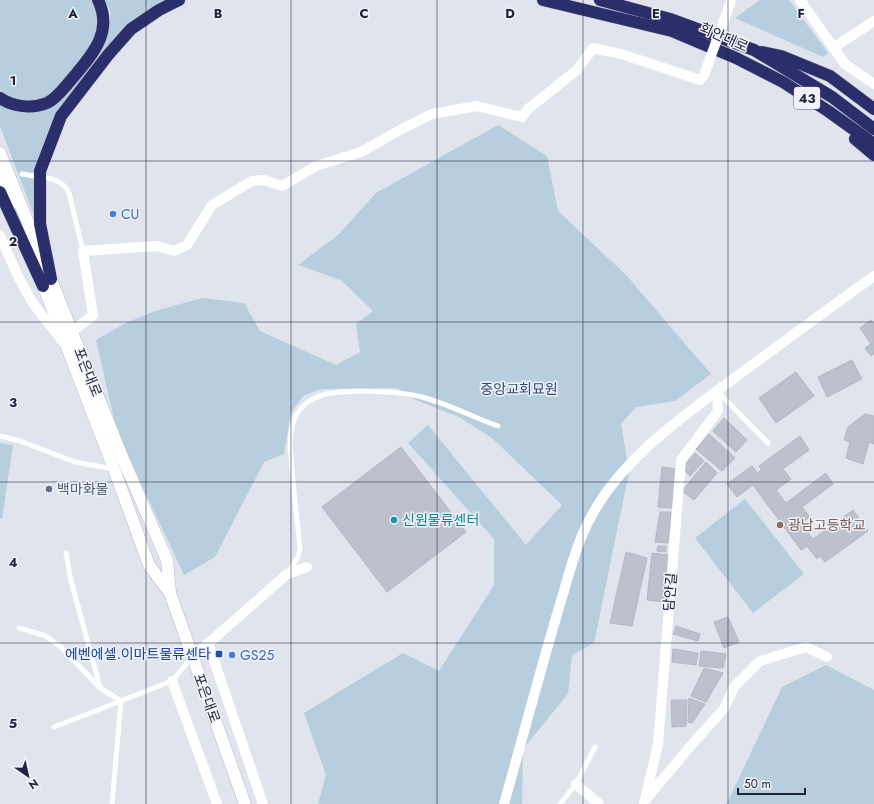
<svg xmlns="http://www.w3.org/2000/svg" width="874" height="804" font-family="Jost,'Noto Sans KR',sans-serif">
	<rect width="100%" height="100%" fill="#e0e4ec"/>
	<g fill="#b7cedf">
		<path d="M0,0H92C108,33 85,54 65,78C60,85 54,96 47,100C32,108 13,101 0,94Z"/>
		<polygon points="105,0 166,0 138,18 112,41 98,59 55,121 36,221 0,126 0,103 10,110 33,111 55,104 64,97 93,61 105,39 111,12"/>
		<polygon points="760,0 789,0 828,53 823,57 735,18"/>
		<polygon points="498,125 547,156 558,211 627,276 711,374 675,401 636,407 621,424 629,472 594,643 572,655 568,694 523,749 522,804 318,804 326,775 304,713 403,653 439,671 494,585 494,539 408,443 428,425 526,545 562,505 492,438 459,417 416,400 397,388 321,389 303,396 291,413 284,454 264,462 215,557 184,575 117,432 96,340 126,323 152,312 202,298 244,303 260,331 336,365 360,352 356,324 373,311 341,280 298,265 338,235 376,193"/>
		<polygon points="0,443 13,445 2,519 0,518"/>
		<polygon points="745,499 804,574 753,613 695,538"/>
		<polygon points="826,665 874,690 874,804 726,804 730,797 782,687"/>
	</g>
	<g fill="#bcc1cd" stroke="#b2b7c6">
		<polygon points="871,320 874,325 874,354 871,356 865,348 871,344 860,328"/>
		<polygon points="852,360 862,379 827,397 818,377"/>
		<polygon points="796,372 814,396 776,423 759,398"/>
		<polygon points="865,414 874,416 874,444 869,442 863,464 846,458 850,442 844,440 848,427"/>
		<polygon points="724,418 747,440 736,452 713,431"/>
		<polygon points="709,434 735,458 722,471 696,449"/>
		<polygon points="800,436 809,450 783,469 791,479 776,490 786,503 826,473 833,484 802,507 810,517 801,523 813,539 853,510 868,531 825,562 820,556 817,559 807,546 801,550 753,485 737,497 727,484 752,466 757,473 762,470 759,466"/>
		<polygon points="401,447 466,532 387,592 322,507"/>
		<polygon points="695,453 704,461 690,476 682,468"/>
		<polygon points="706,462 717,473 694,500 682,491"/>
		<polygon points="662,467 676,469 672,508 658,507"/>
		<polygon points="660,512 671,512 668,543 655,542"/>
		<polygon points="658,546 666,546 666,552 657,551"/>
		<polygon points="626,552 647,558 632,626 610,623"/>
		<polygon points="652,553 668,555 664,602 647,600"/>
		<polygon points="728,617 739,642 724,648 714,622"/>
		<polygon points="676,626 700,634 698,641 673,634"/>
		<polygon points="673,649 698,653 696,665 672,662"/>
		<polygon points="701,651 726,654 723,668 699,666"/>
		<polygon points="704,668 723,673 706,702 691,696"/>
		<polygon points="689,698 705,704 692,723 688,722"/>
		<polygon points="671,700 687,700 686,726 672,727"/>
	</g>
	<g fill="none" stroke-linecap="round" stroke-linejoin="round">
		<defs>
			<g id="secondary">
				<polyline points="0,153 123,459 167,560 170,593 245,804"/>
				<polyline points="0,176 11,204"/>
				<polyline points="40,277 114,469 149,565 170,593"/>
			</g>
			<g id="highway">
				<polyline points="543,0 672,31 736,58 783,82 828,111 874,144"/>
				<polyline points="600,0 670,19 754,50 832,97 874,129"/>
				<polyline points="762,52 781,56 830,76 874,109"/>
				<path d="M0,98C13,107 32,109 47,103C56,99 64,88 71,80C91,56 114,33 98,0"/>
				<polyline points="855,139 874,155"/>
				<polyline points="0,192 43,286"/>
				<polyline points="51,279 40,224 40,171 61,116 108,55 131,29 159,10 179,0"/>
			</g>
		</defs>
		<use href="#secondary" stroke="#b3b8cc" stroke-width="13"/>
		<use href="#highway" stroke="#c1c1c9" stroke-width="13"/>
		<g stroke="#fff" stroke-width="5">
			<polyline points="22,174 35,176"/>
			<path d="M48,178C58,181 64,183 69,193L83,251"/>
			<polyline points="719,393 768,443"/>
			<polyline points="0,436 20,441 75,462 113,469"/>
			<polyline points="66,553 71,581 100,687"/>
			<path d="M289,571L298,557L300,549C298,526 295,503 293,480C292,460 287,439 294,420C298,409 306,402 317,397C337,388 400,391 422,397C448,404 473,417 498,426"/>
			<polyline points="19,628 46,636 62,648 100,688 121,701 112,804"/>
			<polyline points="54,727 172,681 192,657"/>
			<polyline points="560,804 576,784 595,747"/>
		</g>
		<g stroke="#fff" stroke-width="10">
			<polyline points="800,0 845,64 874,84"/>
			<polyline points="833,48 874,21"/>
			<polyline points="0,236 17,274 32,302 63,342"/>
			<polyline points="72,332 93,315 83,251 157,246 174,251 187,245 212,205 252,181 264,180 282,186 316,166 361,152 400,130 432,114 477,106 522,117 528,109 577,70 593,48 621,54 700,80 704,75"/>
			<polyline points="208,643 263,804"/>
			<polyline points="193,657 287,574 307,567"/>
			<polyline points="172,681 217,804"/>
			<polyline points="576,784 599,804"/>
			<polyline points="647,798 693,743 724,709 734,687 760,661 806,647 827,657"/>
			<path d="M504,804C522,740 539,675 558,611C568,579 575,545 592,515C625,454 693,409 748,368C790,337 832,306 874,276"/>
			<polyline points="644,804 658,744 681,460 718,411 717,391"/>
		</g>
		<use href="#secondary" stroke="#fff" stroke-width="12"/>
		<use href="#highway" stroke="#2a2e6b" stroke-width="12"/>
		<polyline stroke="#fff" stroke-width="10" points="704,75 731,1"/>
	</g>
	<path fill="none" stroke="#20233d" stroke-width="1" stroke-opacity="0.55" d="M146,0V804M291,0V804M437,0V804M583,0V804M728,0V804M0,161H874M0,322H874M0,482H874M0,643H874"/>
	<g fill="#3f7fe0" stroke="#f1f3f8" stroke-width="1.5">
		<circle cx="113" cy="214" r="4"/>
		<circle cx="232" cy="655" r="4"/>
	</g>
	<circle fill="#5c6f8a" stroke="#f1f3f8" stroke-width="1.5" cx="49" cy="489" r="4"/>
	<circle fill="#0f9aa8" stroke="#f1f3f8" stroke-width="1.5" cx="394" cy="520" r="4"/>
	<circle fill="#8d6e63" stroke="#f1f3f8" stroke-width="1.5" cx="780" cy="525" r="4"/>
	<rect fill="#1a4fb4" stroke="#f1f3f8" stroke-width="1.5" x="215" y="650" width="8" height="8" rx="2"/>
	<g text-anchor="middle" stroke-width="3" stroke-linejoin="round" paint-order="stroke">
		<rect fill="#f1f3f8" stroke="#5f6175" stroke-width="1" x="794" y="87" width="26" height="22" rx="3"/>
		<g font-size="13" font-weight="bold" fill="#20233d">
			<text x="807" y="103">43</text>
		</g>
		<g font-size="14" fill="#20233d" stroke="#f1f3f8">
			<text transform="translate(724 37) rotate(24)" y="5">회안대로</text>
			<text transform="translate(88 372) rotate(68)" y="5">포은대로</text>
			<text transform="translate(670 592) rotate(-85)" y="5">담안길</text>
			<text transform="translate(207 698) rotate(70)" y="5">포은대로</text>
		</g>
		<g font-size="14" fill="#366cbe" stroke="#f1f3f8" text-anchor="start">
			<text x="121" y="219">CU</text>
			<text x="240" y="660">GS25</text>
		</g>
		<g font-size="14" fill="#284c76" stroke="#f1f3f8">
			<text x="519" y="394">중앙교회묘원</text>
		</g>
		<g font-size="14" fill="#4e5e75" stroke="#f1f3f8" text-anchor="start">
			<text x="57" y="494">백마화물</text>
		</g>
		<g font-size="14" fill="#0d838f" stroke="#f1f3f8" text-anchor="start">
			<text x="402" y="525">신원물류센터</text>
		</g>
		<g font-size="14" fill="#785e54" stroke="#f1f3f8" text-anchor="start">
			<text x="788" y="530">광남고등학교</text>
		</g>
		<g font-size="14" fill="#164399" stroke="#f1f3f8" text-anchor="end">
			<text x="211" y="659">에벤에셀.이마트물류센타</text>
		</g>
	</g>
	<g font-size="13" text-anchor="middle" font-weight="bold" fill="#20233d" stroke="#f1f3f8" stroke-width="3" stroke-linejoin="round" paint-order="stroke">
		<text x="73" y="18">A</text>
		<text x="218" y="18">B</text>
		<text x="364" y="18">C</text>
		<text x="510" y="18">D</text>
		<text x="656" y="18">E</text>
		<text x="801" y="18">F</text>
		<text x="13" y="85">1</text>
		<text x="13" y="246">2</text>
		<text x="13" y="407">3</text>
		<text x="13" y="567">4</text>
		<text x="13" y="728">5</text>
	</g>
	<g transform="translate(28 776) rotate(146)" stroke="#f1f3f8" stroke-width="3" paint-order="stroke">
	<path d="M0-3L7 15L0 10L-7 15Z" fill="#20233d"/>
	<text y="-6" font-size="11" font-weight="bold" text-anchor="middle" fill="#20233d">N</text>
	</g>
	<path d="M738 788v6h67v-6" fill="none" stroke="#20233d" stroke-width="2"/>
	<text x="744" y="788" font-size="12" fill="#20233d" stroke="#f1f3f8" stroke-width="3" paint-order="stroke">50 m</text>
</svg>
